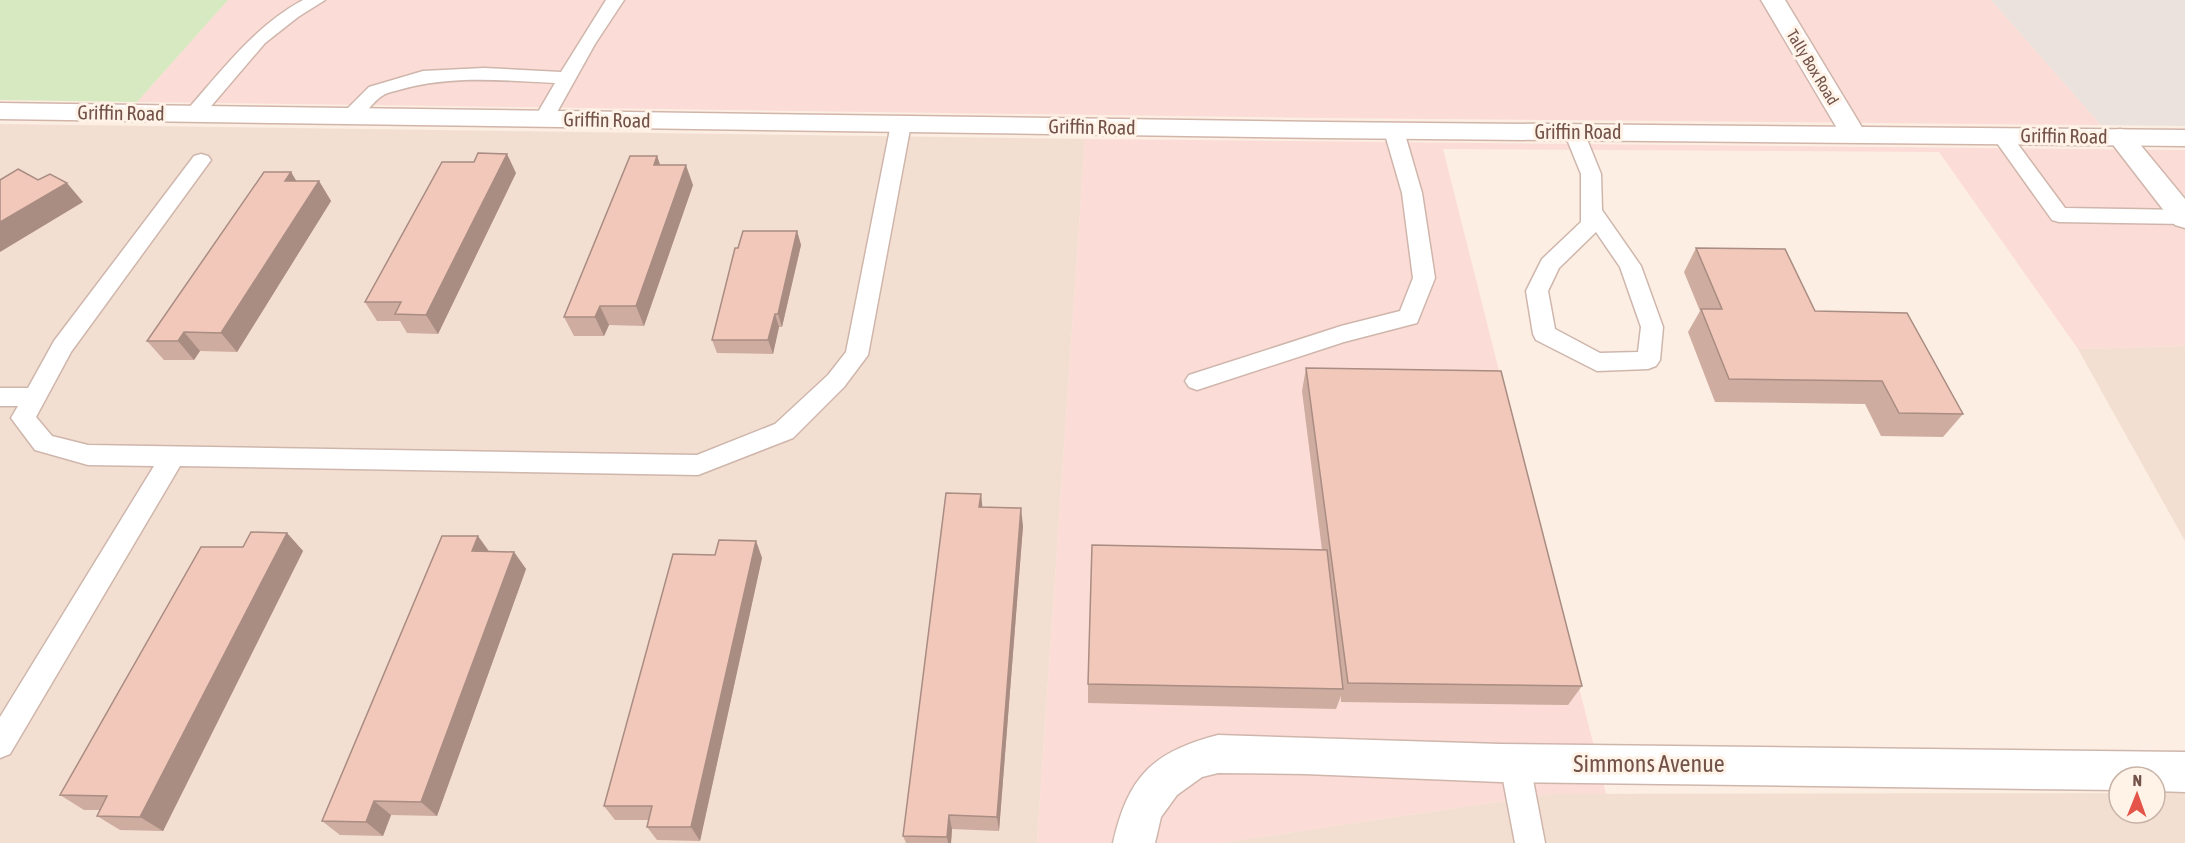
<svg xmlns="http://www.w3.org/2000/svg" width="2185" height="843" font-family="'Asap Condensed',sans-serif">
	<rect width="100%" height="100%" fill="#fceee2"/>
	<g fill="#f3dfd1">
		<polygon points="0,124 1085,139 1037,843 0,843"/>
		<polygon points="2185,346 2185,541 2078,349"/>
		<polygon points="2155,792 2185,792 2185,843 1220,843 1550,794 2119,793 2119,813 2155,813"/>
	</g>
	<g fill="#fcdcd6">
		<polygon points="228,0 1991,0 2101,125 1322,118 137,102"/>
		<polygon points="1085,139 2185,150 2185,346 2078,349 1939,152 1443,149 1606,794 1550,794 1220,843 1037,843"/>
	</g>
	<polygon fill="#ebe2dd" points="1991,0 2185,0 2185,126 2101,125"/>
	<polygon fill="#d7e9c1" points="0,0 228,0 137,102 0,100"/>
	<g fill="none" stroke-linecap="round" stroke-linejoin="round">
		<defs>
			<g id="lane">
				<path d="M303,0H325L298,17L265,43L201,118H187L184,114L187,110C223,69 255,26 303,0Z"/>
				<path d="M606,0H624L595,44L551,123H537L534,119L555,83C500,80 448,75 395,91C391,92 386,93 382,96C368,105 361,126 342,121L339,117L369,87L423,71L484,68L561,72Z"/>
				<polygon points="901,118 908,120 911,124 868,355 844,387 793,438 698,475 180,466 10,754 0,758 0,717 154,466 88,465 35,450 11,418 18,406 0,406 0,388 28,388 54,341 194,156 201,154 208,156 211,160 71,352 36,417 52,436 88,445 697,455 775,424 828,375 846,352 891,124 894,120"/>
				<polygon points="1394,125 1401,127 1404,131 1422,193 1435,278 1417,323 1344,342 1197,390 1189,387 1185,381 1189,375 1341,326 1400,311 1413,278 1402,193 1384,131 1387,127"/>
				<path d="M1574,126L1581,128L1584,132L1601,174L1602,210L1641,266L1663,327L1660,360L1656,366L1648,369L1597,371L1536,340L1533,334L1526,291L1542,259L1581,222V174L1564,132L1567,128ZM1596,232L1620,267L1641,327L1638,352L1600,353L1555,329L1548,291L1559,268Z"/>
				<polygon points="2002,130 2009,132 2065,208 2184,210 2185,224 2059,222 2052,220 1992,136 1995,132"/>
				<polygon points="1515,750 1525,754 1530,764 1545,843 1515,843 1500,764 1505,754"/>
			</g>
			<g id="street">
				<polygon points="1761,0 1785,0 1866,134 1862,140 1853,142 1844,140"/>
				<polygon points="2120,129 2129,131 2185,199 2185,228 2175,225 2107,137 2111,131"/>
				<path d="M1218,735L1500,744L2185,752V792L2155,791V777H2119V790L1500,782L1305,774L1218,773L1202,777L1177,795L1161,817L1155,843H1113C1128,777 1152,752 1218,735Z"/>
			</g>
			<polygon id="secondary" points="0,103 1324,122 2185,130 2185,146 1324,138 0,119"/>
		</defs>
		<use href="#lane" stroke="#cfb6ac" stroke-width="3"/>
		<use href="#street" stroke="#cfb6ac" stroke-width="3"/>
		<use href="#secondary" stroke="#d2b5a9" stroke-width="3"/>
		<use href="#lane" fill="#fff" fill-rule="evenodd"/>
		<use href="#street" fill="#fff" fill-rule="evenodd"/>
		<use href="#secondary" fill="#fff" fill-rule="evenodd"/>
	</g>
	<g fill="#cfaca0">
		<polygon points="657,156 660,165 693,185 644,326 609,325 604,336 574,336 564,317"/>
		<polygon points="291,172 296,181 319,181 331,201 237,352 200,351 194,360 164,360 147,341"/>
		<polygon points="516,173 438,334 407,333 400,321 377,321 365,302"/>
		<polygon points="797,231 801,245 782,327 779,327 773,354 717,353 712,340"/>
		<polygon points="1696,248 1963,414 1943,437 1881,436 1865,404 1715,402 1688,332 1700,311 1684,272"/>
		<polygon points="1306,368 1582,686 1568,705 1341,702 1341,696 1336,709 1088,703 1088,684 1322,550 1302,391"/>
		<polygon points="981,494 982,507 1023,526 999,831 952,829 951,843 906,843 903,836"/>
		<polygon points="287,533 303,551 163,831 120,830 97,816 100,810 84,810 60,795 243,547"/>
		<polygon points="756,541 762,558 700,841 657,840 647,827 648,820 615,820 604,806 715,555"/>
		<polygon points="489,552 514,552 526,569 437,816 391,815 383,836 340,835 322,821"/>
	</g>
	<g fill="#a98c82">
		<polygon points="507,154 516,173 438,334 426,315"/>
		<polygon points="657,156 664,176 654,165"/>
		<polygon points="686,165 693,185 644,326 636,306"/>
		<polygon points="291,172 303,192 285,181"/>
		<polygon points="319,181 331,201 237,352 221,333"/>
		<polygon points="67,183 83,202 0,252 0,222"/>
		<polygon points="797,231 801,245 782,327 778,314"/>
		<polygon points="600,306 609,325 604,336 595,317"/>
		<polygon points="775,314 779,327 773,354 768,340"/>
		<polygon points="184,332 200,351 194,360 178,341"/>
		<polygon points="981,494 983,512 979,507"/>
		<polygon points="1021,508 1023,526 999,831 997,817"/>
		<polygon points="287,533 303,551 163,831 140,817"/>
		<polygon points="478,536 491,554 472,551"/>
		<polygon points="756,541 762,558 700,841 691,827"/>
		<polygon points="514,552 526,569 437,816 421,802"/>
		<polygon points="374,801 391,815 383,836 366,822"/>
		<polygon points="949,815 952,829 951,843 948,843 947,837"/>
	</g>
	<g fill="#f1c8ba" stroke="#a98c82" stroke-width="1.5">
		<polygon points="478,153 507,154 426,315 395,314 401,302 365,302 442,162 474,162"/>
		<polygon points="630,156 657,156 654,165 686,165 636,306 600,306 595,317 564,317"/>
		<polygon points="18,169 38,180 50,174 67,183 0,222 0,180"/>
		<polygon points="264,172 291,172 285,181 319,181 221,333 184,332 178,341 147,341"/>
		<polygon points="743,231 797,231 778,314 775,314 768,340 712,340 735,248 738,248"/>
		<polygon points="1696,248 1785,249 1815,311 1907,313 1963,414 1899,413 1882,381 1729,379 1701,309 1722,309"/>
		<polygon points="1306,368 1501,371 1582,686 1348,683"/>
		<polygon points="946,493 981,494 979,507 1021,508 997,817 949,815 947,837 903,836"/>
		<polygon points="251,532 287,533 140,817 97,816 107,796 60,795 201,547 243,547"/>
		<polygon points="442,536 478,536 472,551 514,552 421,802 374,801 366,822 322,821"/>
		<polygon points="719,540 756,541 691,827 647,827 652,806 604,806 673,554 715,555"/>
		<polygon points="1092,545 1327,550 1343,689 1088,684"/>
	</g>
	<g text-anchor="middle" stroke-width="6" stroke-linejoin="round" paint-order="stroke">
		<g font-size="16" fill="#735249" stroke="#fff3e8">
			<text transform="translate(1813 67) rotate(59)" y="6">Tally Box Road</text>
		</g>
		<g font-size="20" fill="#735249" stroke="#fff3e8">
			<text transform="translate(121 113) rotate(1)" y="7">Griffin Road</text>
			<text transform="translate(607 120) rotate(1)" y="7">Griffin Road</text>
			<text transform="translate(1092 127) rotate(1)" y="7">Griffin Road</text>
			<text x="1578" y="139">Griffin Road</text>
			<text transform="translate(2064 136) rotate(1)" y="7">Griffin Road</text>
		</g>
		<g font-size="24" fill="#735249" stroke="#fff3e8">
			<text x="1649" y="772">Simmons Avenue</text>
		</g>
	</g>
	<g transform="translate(2137 795) rotate(1)"><circle r="28" fill="#fff3e8" stroke="#c7b3a8" stroke-width="1.5"/>
	<path d="M0-4.5L10 22L0 15L-10 22Z" fill="#e45449"/>
	<text y="-9" font-size="16" font-weight="bold" text-anchor="middle" fill="#735249">N</text>
	</g>
</svg>
